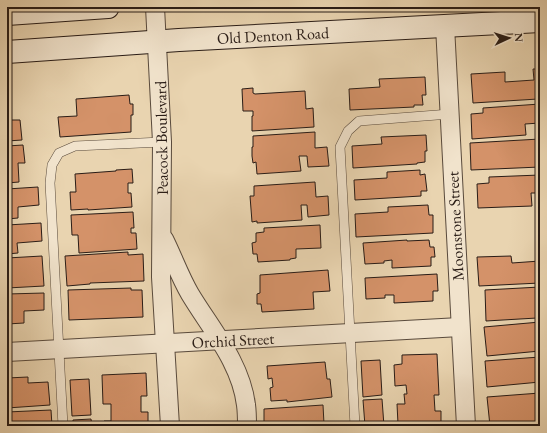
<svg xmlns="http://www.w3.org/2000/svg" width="547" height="433" font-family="'EB Garamond',serif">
	<rect width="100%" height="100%" fill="#e9d4b0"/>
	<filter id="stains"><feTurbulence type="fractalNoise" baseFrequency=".005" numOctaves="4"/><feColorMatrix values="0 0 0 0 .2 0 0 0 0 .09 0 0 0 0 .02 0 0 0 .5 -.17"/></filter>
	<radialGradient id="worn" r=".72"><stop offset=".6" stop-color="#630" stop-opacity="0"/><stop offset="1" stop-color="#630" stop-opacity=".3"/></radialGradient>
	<g fill="#d49269" stroke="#291c16">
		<polygon points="533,69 540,69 540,78 537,78 538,99 473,103 471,74 505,72 505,82 534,80"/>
		<polygon points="425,77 426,95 422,95 423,105 414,105 414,107 350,110 349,89 380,87 379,79"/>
		<polygon points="253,88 253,93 255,94 305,91 306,109 313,108 314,127 252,131 252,116 253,116 253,111 243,111 242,89"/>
		<polygon points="129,95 130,104 133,104 133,115 131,115 131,132 60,137 58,117 77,116 76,99"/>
		<polygon points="10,103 11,120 20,120 22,140 7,141 7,104"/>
		<polygon points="540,104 540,123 525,124 526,135 472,139 471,114 483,113 483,108"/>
		<polygon points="315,132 315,148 327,147 329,166 308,167 307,156 299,156 301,171 257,174 256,162 253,163 252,156 252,147 253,147 253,136"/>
		<polygon points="426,135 427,151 425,151 425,162 417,163 417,164 353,168 352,146 382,144 381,137"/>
		<polygon points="540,139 540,167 471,170 470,143"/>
		<polygon points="23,145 25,163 18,163 19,182 7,183 7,146"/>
		<polygon points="132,169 133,183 128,183 128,193 131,193 132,207 88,210 88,209 71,210 70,192 76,192 75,174 116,171 116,170"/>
		<polygon points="420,170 420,175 425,174 427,191 421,191 421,196 355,200 354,180 387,178 387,172"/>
		<polygon points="540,175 540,193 531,193 532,206 478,208 477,184 489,183 489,177"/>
		<polygon points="315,182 316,197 328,196 329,215 308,217 307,205 301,205 302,220 257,223 257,221 252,222 250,196 254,196 254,186"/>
		<polygon points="38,187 39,205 18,207 18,218 7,219 7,189"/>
		<polygon points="428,205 429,215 433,215 433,233 356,237 355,214 388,212 388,207"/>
		<polygon points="133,212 134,228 131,228 131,233 136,233 137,249 79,253 78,235 72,235 71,215"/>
		<polygon points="41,223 42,241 17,243 18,253 7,254 7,225"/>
		<polygon points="320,225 321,248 296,249 296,258 290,259 290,260 258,262 257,254 253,254 252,243 256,242 256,233 264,232 264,228"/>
		<polygon points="407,240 407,241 429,240 430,247 434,247 435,257 431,257 431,266 392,268 392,260 384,261 384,263 365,264 363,243"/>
		<polygon points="128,252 128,255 143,254 144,281 90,283 90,284 67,286 65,256"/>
		<polygon points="42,256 44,286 7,288 7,258"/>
		<polygon points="511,256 512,263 540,261 540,283 479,286 477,257"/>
		<polygon points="328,270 330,291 313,292 314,309 262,312 261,304 257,304 257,294 260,293 260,275"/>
		<polygon points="437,274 438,291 433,291 433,301 394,303 394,295 385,295 385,298 366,299 365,278"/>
		<polygon points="540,287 540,306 537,306 537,318 486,321 485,290"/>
		<polygon points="131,288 131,290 142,290 143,317 69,320 68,290"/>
		<polygon points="44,293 44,310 24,311 24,323 7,324 7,294"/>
		<polygon points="540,322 540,351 487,356 484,327"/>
		<polygon points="437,354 439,395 434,395 435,411 441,411 441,426 409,426 409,423 398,424 397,404 405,404 404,394 407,394 406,385 395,386 394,365 402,364 402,355"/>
		<polygon points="540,357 540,382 487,387 485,361"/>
		<polygon points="380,360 382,395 363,397 361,361"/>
		<polygon points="325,362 327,379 330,379 332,397 287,402 287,400 271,401 270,388 273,387 272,378 268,379 267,366"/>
		<polygon points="146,373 147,396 141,396 141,412 148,412 148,426 105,426 104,421 111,421 111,404 103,404 102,375"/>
		<polygon points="28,377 28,383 48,382 50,405 7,408 7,378"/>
		<polygon points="89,379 91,415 72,416 70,380"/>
		<polygon points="540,393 540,422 490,426 487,397"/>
		<polygon points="382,399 384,426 365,426 363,400"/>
		<polygon points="323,405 324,424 333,423 334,426 264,426 264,409"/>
		<polygon points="51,410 52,426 7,426 7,412"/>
		<polygon points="91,419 92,426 73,426 73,420"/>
	</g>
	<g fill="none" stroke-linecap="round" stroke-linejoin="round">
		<defs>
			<g id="service">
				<polyline points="63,426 50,183 52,165 59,153 75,146 162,142"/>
				<polyline points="355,426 340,147 348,131 359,121 450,114"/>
			</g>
			<g id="minor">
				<polyline points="155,7 162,142 161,277 170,426"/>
				<polyline points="445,26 466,426"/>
				<path d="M164,239C173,257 180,277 190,294C211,329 241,363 246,405C247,412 247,419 247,426"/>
				<polyline points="7,352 460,327"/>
			</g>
			<g id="secondary">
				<polyline points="7,14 108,7"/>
				<polyline points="7,52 179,40 540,21"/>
			</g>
		</defs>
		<use href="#service" stroke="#594a3c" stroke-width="10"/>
		<use href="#minor" stroke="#594a3c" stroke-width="20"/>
		<use href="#secondary" stroke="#291c16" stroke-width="24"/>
		<use href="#service" stroke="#f1e3cc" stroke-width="9"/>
		<use href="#minor" stroke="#f1e3cc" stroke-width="18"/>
		<use href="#secondary" stroke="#f1e3cc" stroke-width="22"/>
	</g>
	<g text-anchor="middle" stroke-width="3" stroke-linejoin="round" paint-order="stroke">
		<g font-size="16" fill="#291c16" stroke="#f1e3cc">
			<text transform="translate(273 35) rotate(-3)" y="6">Old Denton Road</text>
			<text transform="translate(161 138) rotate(-91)" y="6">Peacock Boulevard</text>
			<text transform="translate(455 226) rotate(-93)" y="6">Moonstone Street</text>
			<text transform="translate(233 340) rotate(-3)" y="6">Orchid Street</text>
		</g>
	</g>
	<rect width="547" height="433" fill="none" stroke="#e9d4b0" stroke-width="24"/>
	<rect x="8" y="8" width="531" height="417" fill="none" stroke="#291c16" stroke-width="2"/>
	<rect x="12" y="12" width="523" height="409" fill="none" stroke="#291c16"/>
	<g transform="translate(509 38) rotate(86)" stroke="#f1e3cc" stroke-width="3" paint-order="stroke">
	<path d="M0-3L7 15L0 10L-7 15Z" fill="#291c16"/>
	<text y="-6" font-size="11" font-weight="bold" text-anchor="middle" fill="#291c16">N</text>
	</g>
	<rect width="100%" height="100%" filter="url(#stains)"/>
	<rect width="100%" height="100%" fill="url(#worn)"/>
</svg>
